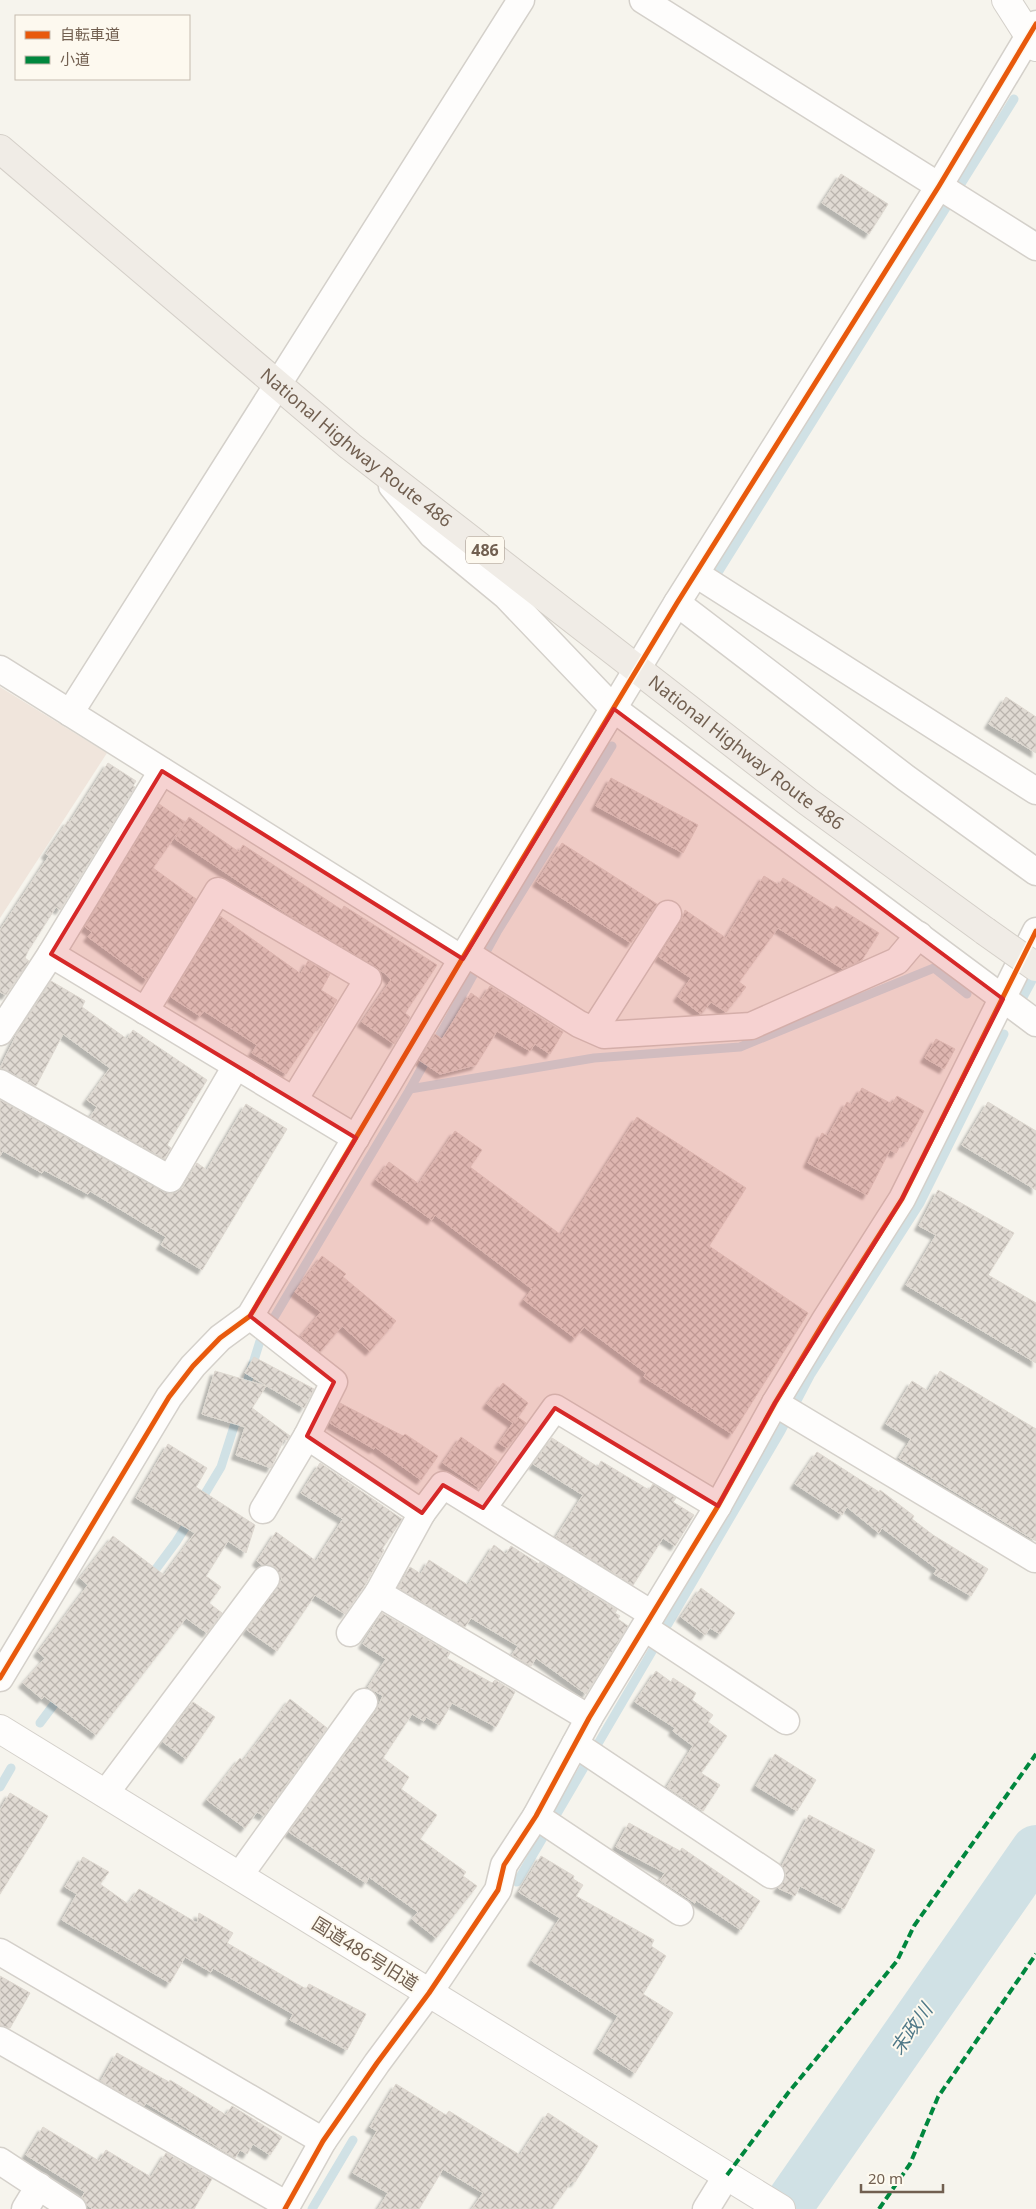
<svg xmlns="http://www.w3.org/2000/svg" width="1036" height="2209" font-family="'Noto Sans','Noto Sans JP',sans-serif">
	<defs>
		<pattern id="building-cross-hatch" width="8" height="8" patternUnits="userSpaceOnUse" patternTransform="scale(1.25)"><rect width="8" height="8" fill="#e0dad3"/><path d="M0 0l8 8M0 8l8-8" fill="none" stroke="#bab4ae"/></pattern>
		<filter id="shadow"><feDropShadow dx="-4.5" dy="4.5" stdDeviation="1" flood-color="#0004"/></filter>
	</defs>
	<rect width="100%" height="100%" fill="#f6f4ed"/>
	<polygon fill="#f0e5dc" points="0,687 107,753 0,918"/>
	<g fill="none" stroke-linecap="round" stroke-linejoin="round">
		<g stroke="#d0e1e5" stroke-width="9">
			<polyline points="717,574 1014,99"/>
			<polyline points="1022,999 1036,973"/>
			<polyline points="410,1089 594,1058 740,1047 934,968 967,994"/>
			<polyline points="244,1392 260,1341 410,1089 497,932 612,746"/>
			<polyline points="200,1502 221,1467 238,1414"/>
			<polyline points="150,1577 176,1542 191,1518"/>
			<polyline points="40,1723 61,1695"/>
			<polyline points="0,1787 11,1768"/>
			<polyline points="517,1882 781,1431 811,1374 920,1203 1004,1034"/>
			<polyline points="312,2209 353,2140"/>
		</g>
		<polyline stroke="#d0e1e5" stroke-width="50" points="786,2209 1036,1850"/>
	</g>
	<g fill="url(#building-cross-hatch)" stroke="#ded8d0" filter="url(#shadow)">
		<polygon points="841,174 888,204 869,234 822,203"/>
		<polygon points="1006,697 1036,717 1036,753 989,724"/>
		<polygon points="108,763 136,781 133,786 135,787 60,910 56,907 28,951 25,958 29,961 6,995 0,992 0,930 49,856 46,854 68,821 70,822"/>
		<polygon points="611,778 698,825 683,853 596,806"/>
		<polygon points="159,804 185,822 153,868 196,899 147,980 88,937 92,932 85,927"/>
		<polygon points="189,817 239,852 243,845 342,910 344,906 437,965 405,1013 410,1017 394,1044 362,1022 391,980 386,974 292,917 175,839"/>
		<polygon points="562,843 657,904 631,943 537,882"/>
		<polygon points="764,876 779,885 783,878 834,910 836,906 879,933 862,960 843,969 778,928 739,982 746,987 726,1012 711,1002 701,1014 678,997 691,978 659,957 681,922 685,910 726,938"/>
		<polygon points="220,916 301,974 308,961 330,974 321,990 337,1000 321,1026 319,1025 286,1074 252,1053 257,1045 204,1011 200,1016 171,997"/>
		<polygon points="51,981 85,1001 82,1007 127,1039 133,1030 207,1080 167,1145 171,1148 164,1159 90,1117 97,1107 87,1100 110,1068 63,1034 36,1086 0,1068 18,1032"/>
		<polygon points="490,986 563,1032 550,1054 535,1044 530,1051 497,1031 476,1065 440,1074 419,1060 435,1034 442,1039 471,993 481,1000"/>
		<polygon points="936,1039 955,1049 944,1069 925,1058"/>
		<polygon points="862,1088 892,1104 897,1096 924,1111 907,1142 903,1141 896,1153 890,1150 867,1195 808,1163 822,1133 828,1136 847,1102 852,1105"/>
		<polygon points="0,1100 170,1194 177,1192 183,1187 197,1163 207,1170 246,1104 287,1129 202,1270 161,1245 166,1237 90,1191 88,1194 44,1170 42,1173 3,1151 0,1156"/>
		<polygon points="988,1102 1036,1131 1036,1190 962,1145"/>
		<polygon points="637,1117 746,1188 709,1246 808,1313 732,1434 644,1377 646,1373 584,1327 575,1338 524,1300 532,1289 435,1215 432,1220 376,1180 389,1162 419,1184 455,1131 482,1150 470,1167 561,1235"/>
		<polygon points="938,1190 1014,1233 988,1275 1036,1303 1036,1363 906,1285 936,1235 919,1226"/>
		<polygon points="322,1256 346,1274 343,1277 396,1321 370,1351 342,1326 320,1352 301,1336 321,1312 295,1292"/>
		<polygon points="254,1357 314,1389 304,1408 245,1373"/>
		<polygon points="215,1371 266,1386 252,1408 290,1436 287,1440 284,1439 271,1468 236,1455 245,1427 202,1414"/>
		<polygon points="940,1371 1036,1429 1036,1541 899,1458 911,1439 886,1424 912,1381 928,1391"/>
		<polygon points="503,1383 528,1403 516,1420 518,1417 526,1423 507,1448 499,1443 513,1423 487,1404"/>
		<polygon points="340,1403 403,1436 405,1434 438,1456 421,1480 375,1447 374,1449 330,1423"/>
		<polygon points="461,1437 497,1462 479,1488 443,1463"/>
		<polygon points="552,1438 598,1467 601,1461 649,1490 653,1484 676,1498 673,1502 694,1515 675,1546 663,1538 633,1585 556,1537 583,1495 533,1464"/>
		<polygon points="168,1444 207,1468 196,1487 255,1525 246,1553 228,1541 206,1576 221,1587 209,1603 222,1613 207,1633 186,1618 96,1735 44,1696 42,1699 23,1683 45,1658 38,1652 88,1585 80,1578 113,1536 164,1575 195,1533 136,1498"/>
		<polygon points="817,1452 879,1492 880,1490 914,1516 912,1519 933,1535 988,1569 971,1596 934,1574 937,1569 882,1528 879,1533 847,1507 842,1515 795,1484"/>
		<polygon points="320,1463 402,1519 382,1549 384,1550 365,1585 345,1614 315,1595 277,1651 247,1630 282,1579 275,1567 262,1565 257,1561 276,1532 316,1561 343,1519 301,1493"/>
		<polygon points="494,1545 506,1554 511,1546 539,1564 540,1562 617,1610 615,1613 620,1616 618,1619 628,1626 586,1694 536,1658 531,1666 512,1655 518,1646 471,1618 465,1627 398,1588 410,1567 421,1574 429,1560 468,1585"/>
		<polygon points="701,1588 735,1613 720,1634 710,1628 705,1635 681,1617"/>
		<polygon points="382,1613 450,1653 447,1658 492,1683 495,1680 515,1692 496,1727 452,1703 439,1725 426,1717 424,1721 412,1714 383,1758 409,1777 401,1789 437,1815 420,1839 466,1872 463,1876 477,1886 436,1938 412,1919 418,1912 369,1877 366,1883 289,1832 376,1711 383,1696 368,1687 386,1659 363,1644"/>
		<polygon points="656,1671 671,1682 673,1678 696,1693 692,1700 713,1715 708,1722 727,1736 701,1773 720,1785 703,1811 667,1787 693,1746 673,1731 675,1728 635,1702"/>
		<polygon points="290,1699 327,1728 264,1816 257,1812 245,1828 207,1800 240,1758 243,1761"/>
		<polygon points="193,1702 215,1717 186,1759 163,1742"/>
		<polygon points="775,1754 816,1780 797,1811 756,1786"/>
		<polygon points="10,1793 48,1816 0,1894 0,1810"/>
		<polygon points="809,1815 875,1850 844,1909 800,1886 795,1896 778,1888 786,1876 782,1866"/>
		<polygon points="629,1823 680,1851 682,1848 760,1901 741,1930 696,1900 695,1903 660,1880 665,1873 616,1847"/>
		<polygon points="541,1856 574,1876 573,1879 583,1885 576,1896 654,1940 651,1946 666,1956 643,1994 673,2013 635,2073 598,2049 618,2016 532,1961 560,1918 519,1892"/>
		<polygon points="83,1857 109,1872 100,1884 128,1904 139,1889 197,1923 199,1913 233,1933 227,1943 306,1989 309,1984 366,2014 347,2050 290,2020 293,2014 213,1968 211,1972 185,1957 170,1983 62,1920 77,1894 65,1887"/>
		<polygon points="0,1976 30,1993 10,2028 0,2025"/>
		<polygon points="117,2053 169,2082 170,2080 226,2115 232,2106 282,2137 270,2155 253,2144 247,2154 240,2150 235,2158 146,2103 144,2106 101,2081"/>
		<polygon points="396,2084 446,2115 449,2111 520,2155 548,2113 598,2146 575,2182 572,2181 552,2209 472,2209 483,2193 443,2169 419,2209 378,2209 388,2193 353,2173 377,2131 370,2127"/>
		<polygon points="43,2127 99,2161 106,2150 151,2177 166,2153 212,2179 194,2209 93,2209 87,2205 82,2197 85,2192 26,2155"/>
	</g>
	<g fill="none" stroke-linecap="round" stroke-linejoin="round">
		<defs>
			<g id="minor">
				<polyline points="643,0 1036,247"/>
				<polyline points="392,486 432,535 506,596 614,709 1036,1023"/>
				<polyline points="696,574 1036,791"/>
				<polyline points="677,603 906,778 1036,872"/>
				<polyline points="0,669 462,959"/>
				<polyline points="70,713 521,0"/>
				<polyline points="162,771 51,954 356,1138"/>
				<polyline points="466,953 579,1024 604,1035 751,1026 897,961 919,935"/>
				<polyline points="145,1011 218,891 368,979 294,1100"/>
				<polyline points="594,1030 668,914"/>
				<polyline points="0,1032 51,954"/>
				<polyline points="0,1083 170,1179 236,1066"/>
				<polyline points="250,1316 334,1382 307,1436 422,1513 378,1593 589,1718"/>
				<polyline points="775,1403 1035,1559"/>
				<polyline points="483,1508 555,1408 718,1506"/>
				<polyline points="263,1510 307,1436"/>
				<polyline points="422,1513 443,1485 652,1614"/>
				<polyline points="645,1628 786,1721"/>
				<polyline points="350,1633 378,1593"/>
				<polyline points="0,1678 169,1397 193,1366 220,1338 250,1316 462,959 677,603 939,186 1036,24"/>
				<polyline points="575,1744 771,1875"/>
				<polyline points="105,1794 266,1579"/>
				<polyline points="536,1816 680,1912"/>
				<polyline points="239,1876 364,1702"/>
				<polyline points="0,1952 323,2141"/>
				<polyline points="0,2040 287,2205"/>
				<polyline points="0,2161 73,2209"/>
				<polyline points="25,2209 39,2186"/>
				<polyline points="285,2209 323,2141 377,2063 429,1993 498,1890 504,1865 536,1816 589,1718 718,1506 775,1403 825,1320 902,1199 1036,931"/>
				<polyline points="706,2209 727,2175"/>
			</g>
			<g id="tertiary">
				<polyline points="1006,0 1036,47"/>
				<polyline points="0,1729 781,2209"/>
			</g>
			<g id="trunk">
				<path id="s1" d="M0,149L350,446L807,801L985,931"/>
			</g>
		</defs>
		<use href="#minor" stroke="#d4d0ca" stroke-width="29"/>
		<use href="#tertiary" stroke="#d4d0ca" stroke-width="30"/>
		<use href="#trunk" stroke="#d4cfc8" stroke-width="30"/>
		<use href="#minor" stroke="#fefdfc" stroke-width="26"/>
		<use href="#tertiary" stroke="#fefdfc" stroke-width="28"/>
		<use href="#trunk" stroke="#f0ece6" stroke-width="28"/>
		<defs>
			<polyline id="trunk-bridge" points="985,931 1036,967"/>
		</defs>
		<use href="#trunk-bridge" stroke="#d4cfc8" stroke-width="30" stroke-linecap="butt"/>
		<use href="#trunk-bridge" stroke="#f0ece6" stroke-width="28"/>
		<g stroke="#00873e" stroke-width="4" stroke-dasharray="8 4" stroke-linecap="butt">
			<polyline points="727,2175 788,2093 897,1961 914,1926 1036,1754"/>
			<polyline points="879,2209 910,2164 938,2097 1036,1954"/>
		</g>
		<defs>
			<g id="cycleway">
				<polyline points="0,1678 169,1397 193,1366 220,1338 250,1316 462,959 677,603 939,186 1036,24"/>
				<polyline points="285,2209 323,2141 377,2063 429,1993 498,1890 504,1865 536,1816 589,1718 718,1506 775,1403 825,1320 902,1199 1036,931"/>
			</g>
		</defs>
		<use href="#cycleway" stroke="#fdf9ef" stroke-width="8"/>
		<use href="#cycleway" stroke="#e8590c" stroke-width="5"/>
	</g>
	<path fill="#d62828" fill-opacity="0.2" stroke="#d62828" stroke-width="4" stroke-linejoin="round" d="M614,709L1003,999L902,1199L775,1403L718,1506L555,1408L483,1508L443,1485L422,1513L307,1436L334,1382L250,1316L356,1138L51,954L162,771L463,959Z"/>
	<g text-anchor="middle" stroke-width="4" stroke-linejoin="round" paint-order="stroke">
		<rect fill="#fdf9ef" stroke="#9b8d80" stroke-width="1" x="466" y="536.5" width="38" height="27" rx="4"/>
		<g font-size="16" font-weight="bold" fill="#715f50">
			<text x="485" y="556">486</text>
		</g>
		<g font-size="18" fill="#715f50" stroke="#fdf9ef">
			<text dy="6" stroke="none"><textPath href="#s1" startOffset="465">National Highway Route 486</textPath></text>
			<text dy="6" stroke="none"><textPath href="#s1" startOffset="960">National Highway Route 486</textPath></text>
			<text transform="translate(365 1954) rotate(32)" y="6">国道486号旧道</text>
		</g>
		<g font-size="19" font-style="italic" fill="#507988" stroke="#fdf9ef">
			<text transform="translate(911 2029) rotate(-55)" y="7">末政川</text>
		</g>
	</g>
	<rect x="15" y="15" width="175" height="65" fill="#fdf9ef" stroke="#c5bbaf"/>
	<rect x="25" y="31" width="25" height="8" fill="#e8590c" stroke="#c5bbaf"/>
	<text x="60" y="40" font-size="15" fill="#715f50">自転車道</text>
	<rect x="25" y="56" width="25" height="8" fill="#00873e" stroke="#c5bbaf"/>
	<text x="60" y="65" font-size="15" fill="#715f50">小道</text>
	<path d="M861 2184v8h82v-8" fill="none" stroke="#715f50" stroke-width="2.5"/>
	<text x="868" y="2184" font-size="15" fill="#715f50" stroke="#fdf9ef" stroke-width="4" paint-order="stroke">20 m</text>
</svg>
